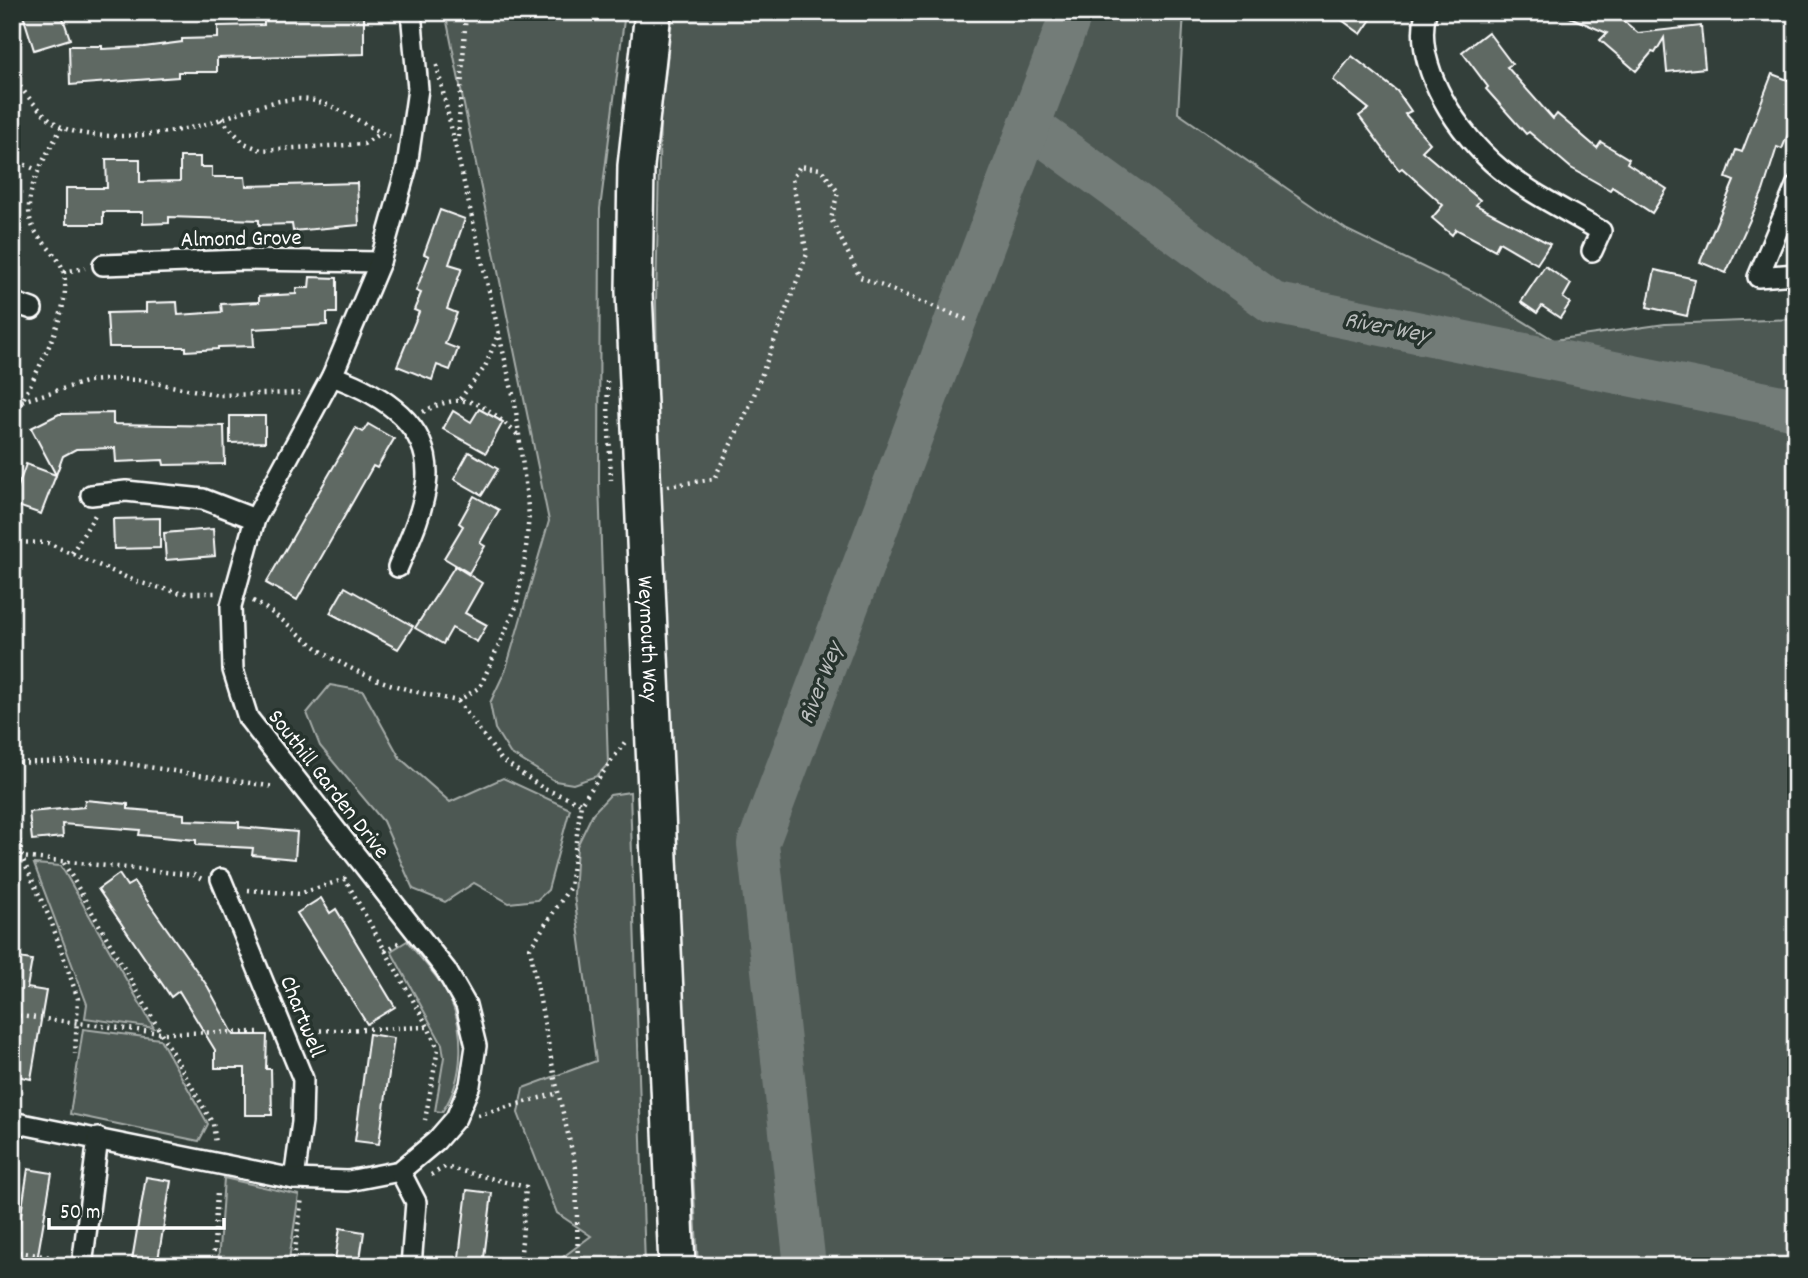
<svg xmlns="http://www.w3.org/2000/svg" width="1808" height="1278" font-family="Dekko,sans-serif">
	<rect width="100%" height="100%" fill="#333f3a"/>
	<filter id="ink" filterUnits="userSpaceOnUse"><feTurbulence type="fractalNoise" baseFrequency=".0143" numOctaves="2"/><feDisplacementMap in="SourceGraphic" scale="14" xChannelSelector="R" yChannelSelector="G"/><feConvolveMatrix kernelMatrix="1 2 1 2 8 2 1 2 1" color-interpolation-filters="sRGB"/></filter>
	<g filter="url(#ink)">
		<g fill="#4d5853" stroke="#a6aca9" stroke-width="2">
			<polygon points="445,12 625,12 600,209 599,481 608,764 597,776 573,784 555,781 510,753 495,729 490,703 506,669 549,521"/>
			<polygon points="673,12 1184,12 1178,113 1347,230 1482,296 1554,340 1665,324 1796,319 1796,1266 698,1266 659,546 656,301 660,118"/>
			<polygon points="330,685 363,691 400,758 450,802 503,778 570,809 548,890 537,900 509,903 474,883 445,902 413,889 383,821 320,746 307,713"/>
			<polygon points="630,792 645,1266 551,1266 591,1236 557,1213 518,1113 523,1088 596,1061 574,895 577,846 593,813 610,795"/>
			<polygon points="34,864 61,866 154,1028 85,1018 87,1004"/>
			<path d="M407,941C420,958 437,975 447,993C466,1028 465,1079 442,1112L435,1111L444,1057L442,1044L391,951Z"/>
			<polygon points="83,1029 160,1039 208,1124 199,1141 70,1114"/>
			<polygon points="224,1178 299,1195 288,1266 218,1264"/>
		</g>
		<g fill="none" stroke-linecap="round" stroke-linejoin="round">
			<g stroke="#737b78" stroke-width="42">
				<polyline points="1029,125 1273,303 1796,409"/>
				<polyline points="805,1266 758,844 1072,12"/>
			</g>
		</g>
		<g fill="#5f6964" stroke="#fff" stroke-width="2">
			<polygon points="22,12 61,12 70,39 34,50"/>
			<polygon points="264,12 364,15 364,54 217,58 217,72 178,72 178,77 70,85 69,46 102,46 102,49 144,47 182,42 182,39 218,38 218,26 264,25"/>
			<polygon points="1331,12 1376,12 1361,34"/>
			<polygon points="1558,12 1613,12 1638,33 1701,26 1705,68 1667,72 1664,38 1655,53 1652,52 1636,71 1600,40 1607,33"/>
			<polygon points="1488,32 1512,64 1507,67 1553,119 1557,114 1597,148 1601,142 1629,159 1627,163 1667,189 1652,213 1612,187 1610,190 1571,168 1529,132 1526,134 1486,89 1488,87 1462,52"/>
			<polygon points="1352,56 1397,91 1411,111 1405,114 1430,143 1422,151 1480,200 1476,205 1550,244 1537,264 1499,242 1495,250 1456,229 1452,235 1432,218 1443,205 1402,168 1399,170 1359,116 1369,109 1333,80"/>
			<polygon points="1772,74 1796,83 1796,115 1782,149 1777,147 1763,191 1726,273 1700,262 1734,181 1726,178 1736,150 1742,152"/>
			<polygon points="180,157 200,157 200,167 212,167 212,177 245,177 246,186 357,183 359,225 293,231 292,224 259,225 259,220 169,217 169,223 143,224 143,212 103,212 103,224 66,224 66,188 107,188 106,159 140,159 140,182 180,181"/>
			<polygon points="440,210 465,219 449,264 462,268 447,309 457,313 445,344 458,349 450,370 437,365 432,380 397,366 419,312 414,310 421,293 416,291 429,256 424,254"/>
			<polygon points="1545,266 1571,284 1563,298 1570,303 1560,318 1542,306 1537,313 1521,302"/>
			<polygon points="1655,270 1695,279 1687,316 1647,307"/>
			<polygon points="310,277 337,278 337,313 327,313 327,325 253,329 254,346 218,347 218,349 186,351 186,347 109,347 107,313 146,312 146,303 177,302 178,315 222,312 221,304 259,302 259,296 296,294 296,288 309,288"/>
			<polygon points="479,409 503,422 486,453 443,429 453,411 471,422"/>
			<polygon points="113,413 113,424 224,426 225,464 164,465 163,460 116,462 115,448 76,449 63,456 56,475 31,428 59,414"/>
			<polygon points="230,416 265,416 265,442 230,443"/>
			<polygon points="368,424 394,439 377,468 373,466 297,600 266,583 356,428 363,432"/>
			<polygon points="469,452 498,469 482,495 454,479"/>
			<polygon points="26,464 56,475 41,514 12,504"/>
			<polygon points="474,496 499,510 480,543 485,546 469,573 444,558 463,526 459,523"/>
			<polygon points="160,518 160,548 114,549 113,519"/>
			<polygon points="213,529 215,556 166,560 164,533"/>
			<polygon points="455,566 482,583 465,613 487,625 477,642 452,628 443,644 415,628"/>
			<polygon points="345,587 413,626 398,649 330,613"/>
			<polygon points="85,800 128,804 128,809 184,814 184,820 239,822 239,827 297,832 295,859 252,855 253,848 196,845 196,840 139,835 140,830 62,824 63,837 32,840 29,812 84,807"/>
			<polygon points="119,874 127,886 134,882 208,987 234,1035 267,1035 266,1069 271,1069 272,1115 245,1115 245,1068 215,1068 215,1050 179,991 171,997 98,889"/>
			<polygon points="321,898 330,913 336,909 395,1007 367,1024 297,913"/>
			<polygon points="12,957 32,960 27,988 46,991 31,1079 12,1075 12,1043 17,1017 12,1017"/>
			<polygon points="369,1034 394,1038 379,1144 355,1141"/>
			<polygon points="28,1169 52,1173 36,1266 13,1266"/>
			<polygon points="146,1177 171,1181 157,1266 131,1266"/>
			<polygon points="467,1190 492,1193 483,1266 458,1266"/>
			<polygon points="340,1228 364,1232 359,1266 334,1266"/>
		</g>
		<g fill="none" stroke-linecap="round" stroke-linejoin="round">
			<defs>
				<g id="street">
					<path d="M1426,12C1412,67 1460,136 1500,169C1531,194 1567,211 1601,231L1592,251"/>
					<polyline points="1796,186 1758,277 1796,274"/>
					<polyline points="103,265 245,260 380,262"/>
					<polyline points="12,302 32,309"/>
					<path d="M332,376C380,393 435,425 426,486C422,514 409,541 398,567"/>
					<polyline points="91,495 126,491 203,499 255,519"/>
					<polyline points="221,879 303,1079 302,1122 294,1179"/>
					<polyline points="12,1122 294,1179 348,1181 400,1171 436,1141 456,1118 470,1085 476,1046 466,1005 446,970 248,718 233,670 231,606 255,519 332,376 380,262 407,166 418,89 411,12"/>
					<polyline points="400,1171 416,1202 411,1266"/>
					<polyline points="82,1266 98,1138"/>
				</g>
				<g id="highway">
					<path id="s1" d="M653,12L636,166L634,292L677,1266"/>
				</g>
			</defs>
			<use href="#street" stroke="#fff" stroke-width="24"/>
			<use href="#highway" stroke="#fff" stroke-width="40"/>
			<g stroke="#fff" stroke-width="4.5" stroke-dasharray="2 5" stroke-linecap="butt">
				<path d="M12,75C24,93 48,124 69,130C105,142 170,134 206,124C237,115 265,100 298,99C333,99 360,125 391,137"/>
				<polyline points="221,119 244,143 261,150 364,144 380,133"/>
				<polyline points="458,137 466,12"/>
				<polyline points="12,159 37,170"/>
				<polyline points="64,272 85,268"/>
				<polyline points="607,381 611,480"/>
				<polyline points="460,399 485,367 499,332"/>
				<polyline points="22,401 89,381 115,379 139,380 219,395 302,393"/>
				<path d="M423,412C468,388 485,405 519,436"/>
				<path d="M12,423C28,384 73,316 64,274C61,258 46,247 37,234C14,202 46,156 62,127"/>
				<polyline points="668,486 714,479 751,403 807,254 792,179 800,166 821,169 838,192 831,219 860,277 970,321"/>
				<polyline points="12,542 48,543 137,582 180,593 215,593"/>
				<polyline points="72,553 95,515"/>
				<path d="M253,601C286,618 309,647 341,663C377,683 417,693 458,701L480,687L516,607L525,559L529,515L515,403L436,62"/>
				<polyline points="458,701 501,759 544,789 581,803"/>
				<polyline points="12,763 104,760 275,787"/>
				<polyline points="12,785 22,858 51,921 78,999 75,1054"/>
				<polyline points="12,856 194,875 202,879"/>
				<polyline points="64,863 213,1124 216,1143"/>
				<polyline points="248,890 299,894 345,879 428,1027"/>
				<polyline points="385,951 400,942"/>
				<polyline points="12,1015 161,1033 262,1032"/>
				<polyline points="306,1031 428,1027 438,1049 425,1120"/>
				<polyline points="478,1115 558,1093"/>
				<polyline points="431,1175 445,1167 526,1187 520,1266"/>
				<polyline points="12,1251 62,1259"/>
				<polyline points="213,1266 217,1192"/>
				<polyline points="293,1266 302,1197"/>
				<polyline points="578,1266 576,1168 555,1079 530,948 570,887 581,803 625,742"/>
			</g>
			<use href="#street" stroke="#26332d" stroke-width="19"/>
			<use href="#highway" stroke="#26332d" stroke-width="35"/>
		</g>
	</g>
	<g text-anchor="middle" stroke-width="7" stroke-linejoin="round" paint-order="stroke">
		<g font-size="23" fill="#fff" stroke="#26332d">
			<text transform="translate(241 237) rotate(-1)" y="8">Almond Grove</text>
			<text dy="8" stroke="none"><textPath href="#s1" startOffset="628">Weymouth Way</textPath></text>
			<text transform="translate(330 783) rotate(52)" y="8">Southill Garden Drive</text>
			<text transform="translate(304 1016) rotate(68)" y="8">Chartwell</text>
		</g>
		<g font-size="24" font-style="italic" fill="#b9bdbc" stroke="#26332d">
			<text transform="translate(1387 326) rotate(11)" y="8">River Wey</text>
			<text transform="translate(819 683) rotate(-69)" y="8">River Wey</text>
		</g>
	</g>
	<rect width="1808" height="1278" fill="none" stroke="#26332d" stroke-width="42"/>
	<rect x="21" y="21" width="1766" height="1236" fill="none" stroke="#fff" stroke-width="2.5" filter="url(#ink)"/>
	<path d="M49 1218v10h175v-10" fill="none" stroke="#ffffff" stroke-width="3.5"/>
	<text x="60" y="1218" font-size="21" fill="#ffffff" stroke="#26332d" stroke-width="5" paint-order="stroke">50 m</text>
</svg>
